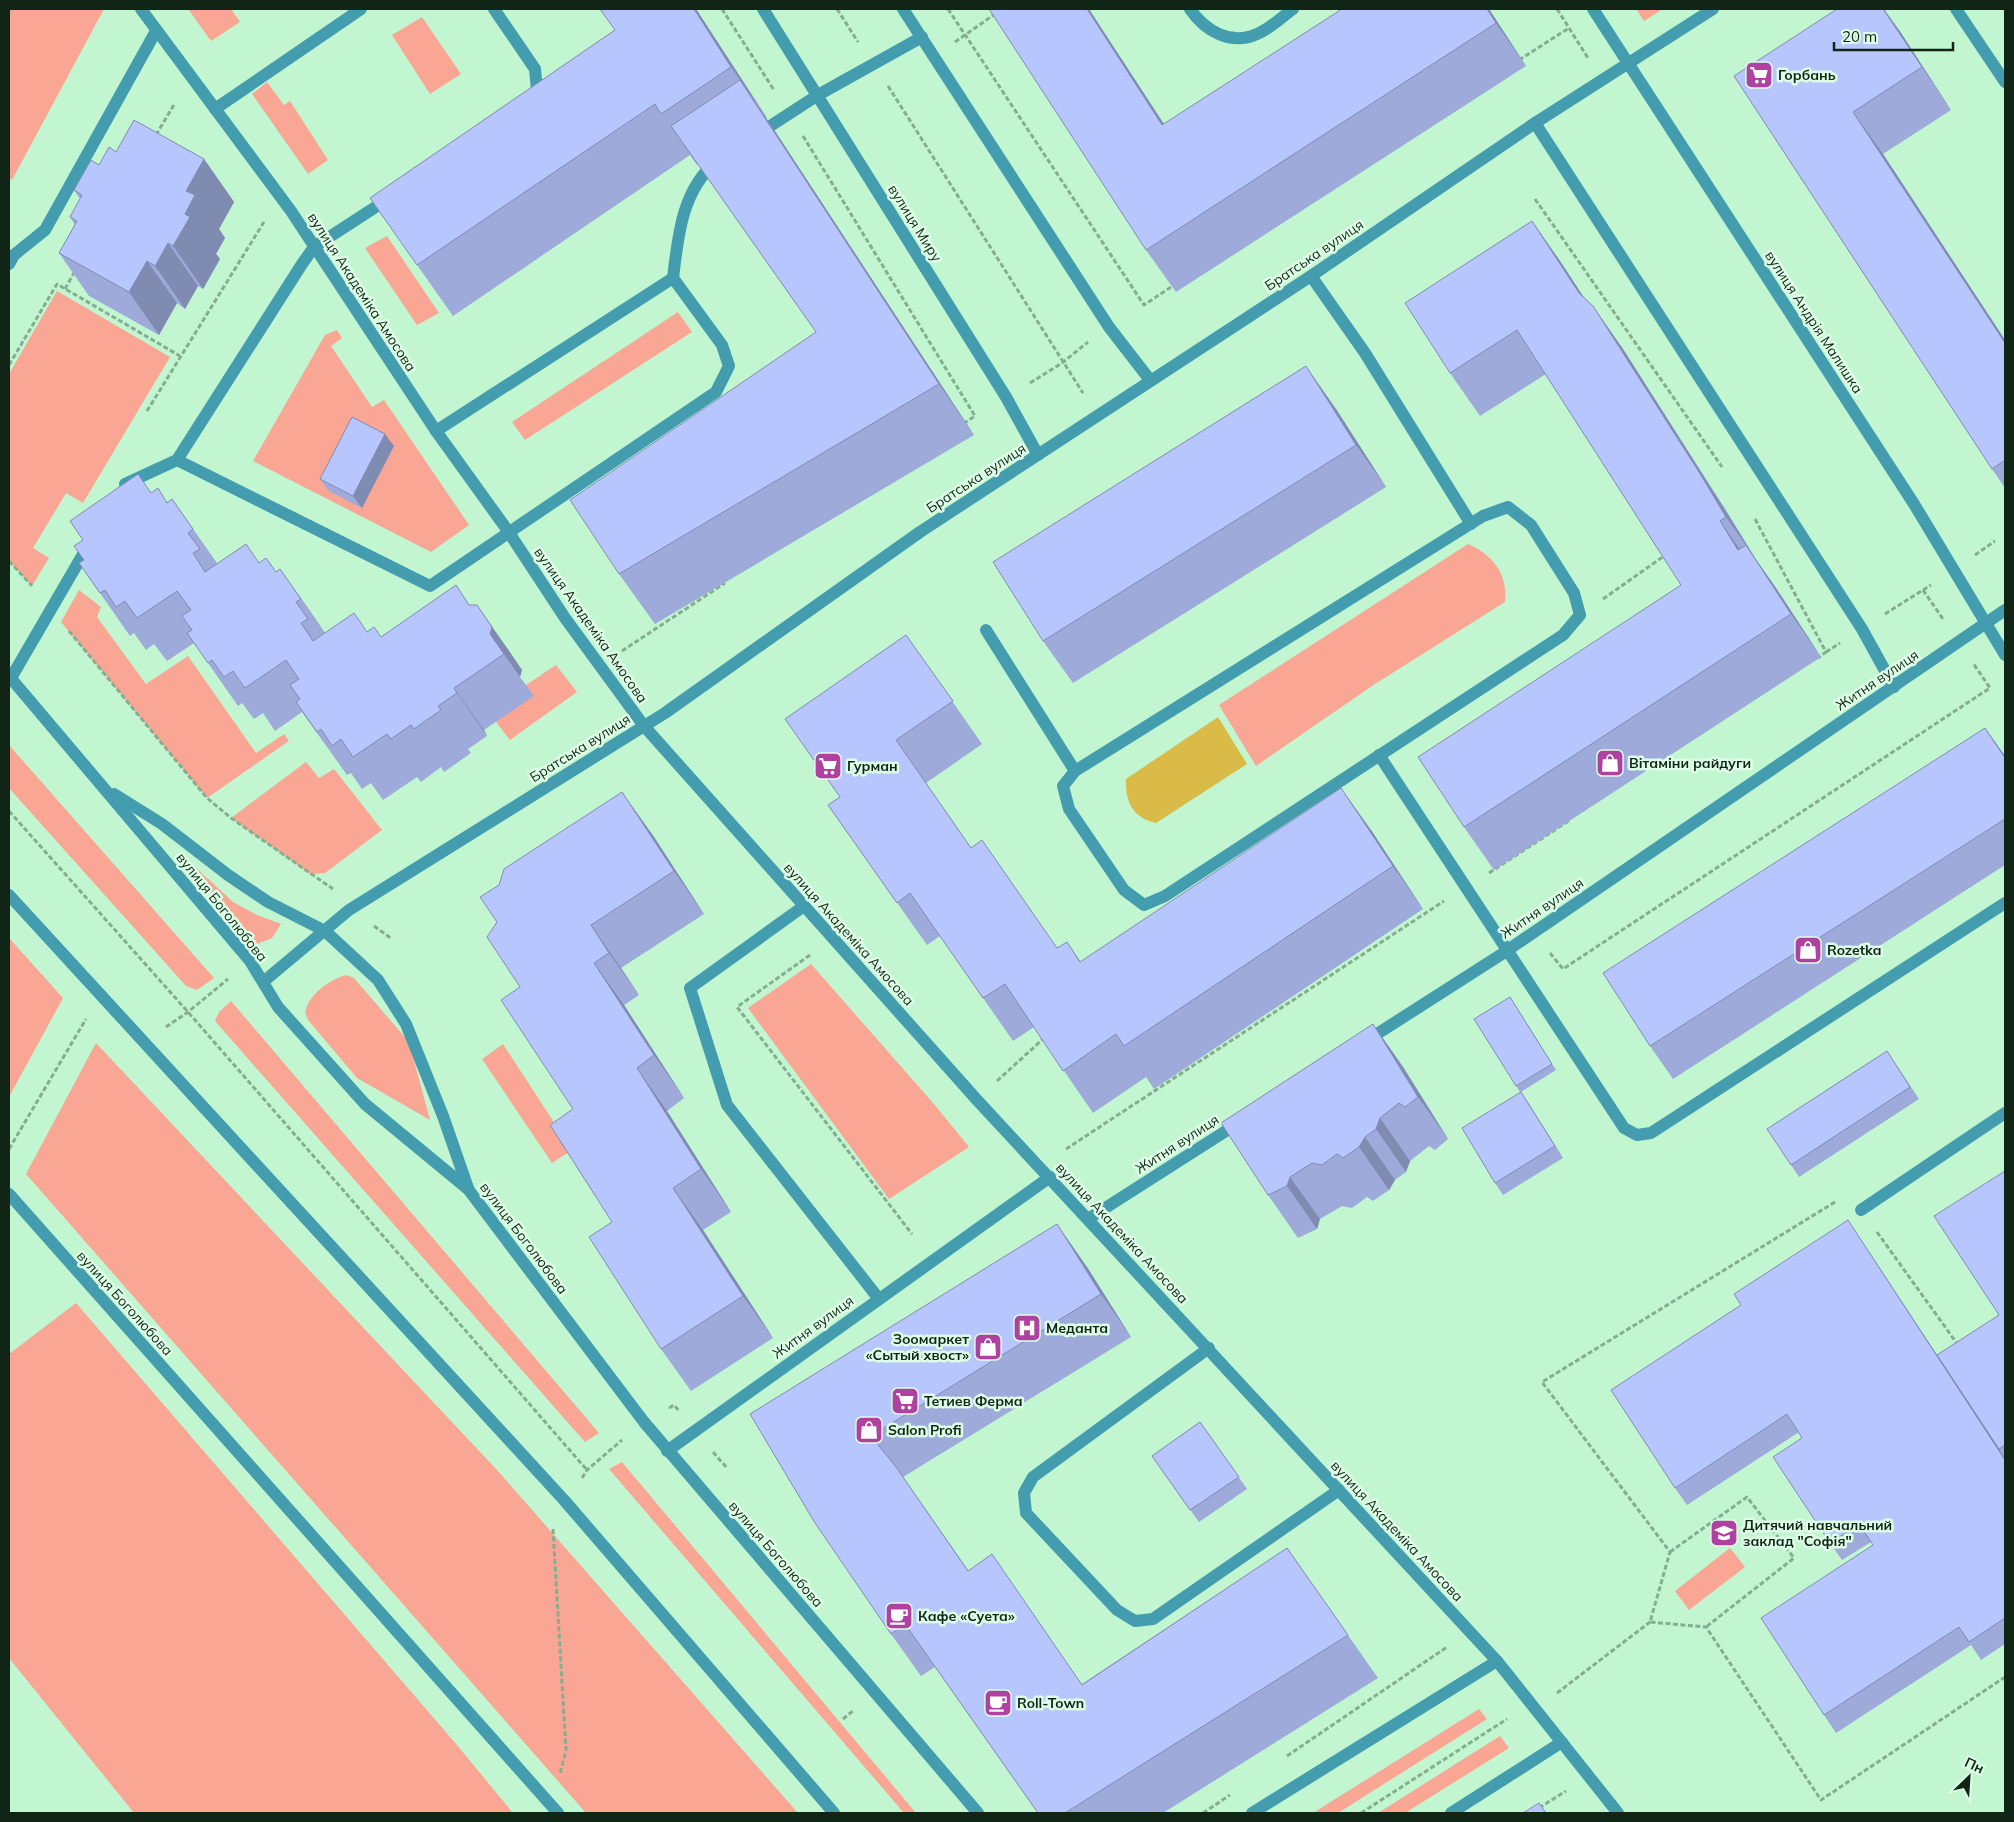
<svg xmlns="http://www.w3.org/2000/svg" width="2014" height="1822" font-family="Mulish,sans-serif">
	<rect width="100%" height="100%" fill="#c2f6d0"/>
	<g fill="#faa694">
		<polygon points="11,9 104,9 12,180 9,178 9,12"/>
		<polygon points="188,9 231,9 240,22 211,41"/>
		<polygon points="1636,9 1663,9 1644,21"/>
		<polygon points="422,17 461,74 430,94 392,35"/>
		<polygon points="267,82 284,105 290,101 328,160 308,174 252,94"/>
		<polygon points="387,236 439,313 417,325 365,248"/>
		<polygon points="57,291 170,357 83,503 66,493 33,548 49,558 32,586 9,561 9,374"/>
		<polygon points="678,312 692,332 525,440 512,422"/>
		<polygon points="337,330 342,338 331,346 372,407 384,400 469,525 431,552 253,461 325,335"/>
		<path d="M1468,544C1493,555 1508,574 1505,602L1375,684L1256,766L1219,705Z"/>
		<polygon points="79,590 101,607 97,617 146,684 188,656 256,753 284,734 289,741 207,798 61,622"/>
		<polygon points="556,665 577,692 510,740 496,722 526,685"/>
		<polygon points="9,745 38,778 214,978 197,990 186,986 9,788"/>
		<polygon points="306,762 319,778 334,769 382,830 325,873 310,874 231,818"/>
		<polygon points="193,865 233,902 257,915 281,924 272,938 257,944 189,868"/>
		<polygon points="9,938 63,998 9,1097"/>
		<polygon points="811,964 934,1104 969,1147 889,1199 748,1008"/>
		<path d="M346,975L354,978L409,1042L430,1120L357,1078L308,1020L305,1012C309,994 329,980 346,975Z"/>
		<polygon points="231,1001 599,1433 585,1442 215,1021 219,1012"/>
		<polygon points="96,1043 497,1470 798,1813 586,1813 26,1174"/>
		<polygon points="503,1044 572,1150 552,1163 482,1059"/>
		<polygon points="76,1303 457,1745 513,1813 134,1813 9,1658 9,1354"/>
		<polygon points="622,1462 916,1813 904,1813 609,1469"/>
		<polygon points="1730,1548 1745,1567 1689,1610 1675,1591"/>
		<polygon points="1479,1709 1487,1719 1338,1813 1313,1813"/>
		<polygon points="1500,1736 1509,1748 1405,1813 1378,1813"/>
	</g>
	<path fill="#dabb48" d="M1218,717L1247,764L1156,823C1133,818 1125,802 1126,779Z"/>
	<g fill="none" stroke-linecap="round" stroke-linejoin="round">
		<g stroke="#85ae91" stroke-width="3" stroke-dasharray="5 2.5" stroke-linecap="butt">
			<polyline points="722,9 774,90"/>
			<polyline points="837,9 858,42"/>
			<polyline points="948,9 1144,305 1174,285"/>
			<polyline points="1557,9 1588,58"/>
			<polyline points="955,42 995,14"/>
			<polyline points="1519,60 1569,28"/>
			<polyline points="888,86 1083,393"/>
			<polyline points="156,135 175,103"/>
			<polyline points="803,136 975,416 963,424"/>
			<polyline points="1535,199 1722,467"/>
			<polyline points="65,289 75,271"/>
			<polyline points="9,365 57,284 180,356"/>
			<polyline points="1030,383 1062,363 1088,342"/>
			<polyline points="147,411 264,222"/>
			<polyline points="1755,519 1826,652 1818,658"/>
			<polyline points="1975,555 1995,541"/>
			<polyline points="9,561 32,586"/>
			<polyline points="1923,590 1943,619"/>
			<polyline points="1603,599 1664,556"/>
			<polyline points="1885,614 1931,585"/>
			<polyline points="69,631 207,798 231,818 333,889"/>
			<polyline points="622,651 725,583"/>
			<polyline points="1826,652 1840,643"/>
			<polyline points="9,811 188,1012 587,1470"/>
			<polyline points="1489,873 1570,820"/>
			<polyline points="374,926 392,939"/>
			<polyline points="1550,953 1563,969 1990,688 1973,663"/>
			<polyline points="810,955 737,1007 912,1234"/>
			<polyline points="166,1027 188,1012 228,979"/>
			<polyline points="997,1081 1043,1039"/>
			<polyline points="9,1149 86,1019"/>
			<polyline points="1066,1149 1444,901"/>
			<polyline points="1835,1202 1542,1382 1670,1552 1650,1622 1706,1627 1821,1800 2005,1677"/>
			<polyline points="1877,1232 1958,1345"/>
			<polyline points="669,1408 674,1405 679,1411"/>
			<polyline points="713,1452 727,1468"/>
			<polyline points="582,1478 587,1470 622,1440"/>
			<polyline points="553,1529 566,1750 560,1774"/>
			<polyline points="1670,1552 1747,1497 1794,1558 1706,1627"/>
			<polyline points="1557,1693 1650,1622"/>
			<polyline points="843,1719 854,1710"/>
			<polyline points="1287,1756 1447,1647"/>
			<polyline points="1539,1808 1566,1791"/>
			<polyline points="1203,1813 1230,1795"/>
			<polyline points="1361,1813 1507,1719"/>
		</g>
		<g stroke="#449daf" stroke-width="12">
			<polyline points="141,9 291,211 436,431 508,531 565,618 644,726 977,1100 1497,1661 1618,1813"/>
			<polyline points="494,9 535,69 537,90 533,97"/>
			<polyline points="763,9 1006,397 1038,455"/>
			<polyline points="903,9 1109,327 1150,380"/>
			<path d="M1190,9C1205,31 1231,46 1257,34C1270,29 1282,17 1293,9"/>
			<polyline points="1593,9 1914,504 2005,655"/>
			<polyline points="1956,9 2005,82"/>
			<polyline points="215,109 361,9"/>
			<polyline points="1535,123 1862,629 1894,687"/>
			<polyline points="758,134 818,95 922,37"/>
			<polyline points="9,264 14,255 45,230 156,31"/>
			<polyline points="1311,276 1365,353 1471,524"/>
			<path d="M673,278C678,236 682,190 716,162"/>
			<polyline points="177,460 430,586 716,392 729,366 722,345 673,278 436,431"/>
			<polyline points="125,484 177,460 302,264 314,247 391,197"/>
			<polygon points="1508,507 1531,525 1574,593 1580,615 1563,635 1165,896 1144,905 1124,890 1069,809 1063,786 1075,771 1483,516"/>
			<polyline points="986,630 1075,771"/>
			<polyline points="9,676 250,961 278,1007 365,1104 468,1189 644,1422 978,1813"/>
			<polyline points="11,678 89,544"/>
			<polyline points="1379,755 1624,1128 1637,1135 1651,1133 2005,903"/>
			<polyline points="114,794 162,824 228,875 268,902 325,931 378,980 406,1024 443,1116 468,1188"/>
			<polyline points="9,895 564,1500 834,1813"/>
			<polyline points="804,906 690,988 727,1105 879,1299"/>
			<polyline points="263,982 349,910 665,713 920,532 1311,276 1535,123 1713,9"/>
			<polyline points="1366,1041 1502,954 2005,610"/>
			<polyline points="9,1194 558,1813"/>
			<polyline points="1861,1210 2005,1113"/>
			<polyline points="1088,1219 1240,1122"/>
			<polyline points="1209,1348 1033,1477 1024,1493 1026,1513 1117,1610 1135,1621 1153,1619 1339,1490"/>
			<polyline points="667,1451 1050,1177"/>
			<polyline points="1252,1813 1497,1661"/>
			<polyline points="1451,1813 1562,1742"/>
		</g>
	</g>
	<g fill="#9daada">
		<polygon points="600,9 696,9 767,118 766,118 974,435 655,624 619,574 816,332 698,164 697,165 690,155 453,316 370,198 615,30"/>
		<polygon points="1342,9 1489,9 1526,66 1176,292 1146,250"/>
		<polygon points="1899,30 1951,110 1883,154 2005,340 2005,488 1992,469 1734,76"/>
		<polygon points="116,152 204,159 234,202 219,229 225,238 216,254 220,259 203,289 198,286 185,309 177,303 159,335 89,296 59,253 75,225 70,217 80,199 74,190 99,165"/>
		<polygon points="1532,221 1562,264 1584,298 1623,349 1729,515 1756,560 1776,588 1821,657 1494,870 1464,827 1681,585 1546,374 1480,416 1450,373"/>
		<polygon points="1336,409 1386,487 1073,683 1043,641"/>
		<polygon points="394,446 362,508 329,491 320,479"/>
		<polygon points="151,493 168,502 172,499 217,563 259,563 276,572 280,569 325,633 367,632 381,637 470,605 507,648 522,670 520,677 534,696 484,730 487,736 468,749 471,753 444,772 441,767 421,782 417,777 383,800 371,783 362,789 351,773 347,775 302,712 275,731 263,713 254,719 242,703 238,706 194,643 167,661 154,644 146,650 134,633 130,636 79,563 84,560 83,540"/>
		<polygon points="906,635 982,744 926,783 971,848 1057,948 1067,942 1081,962 1371,830 1423,909 1154,1089 1146,1077 1093,1113 1034,1027 1013,1041 940,936 927,945 828,805 840,797"/>
		<polygon points="1985,728 2005,756 2005,865 1673,1079 1650,1046"/>
		<polygon points="652,834 704,914 621,968 639,995 624,1005 684,1098 667,1111 731,1212 703,1230 773,1338 691,1391 661,1349 612,1222 573,1109 520,987 497,922 499,885"/>
		<polygon points="1510,997 1556,1070 1521,1092 1563,1158 1503,1195 1495,1183 1520,1092 1516,1086"/>
		<polygon points="1373,1024 1403,1067 1448,1139 1435,1150 1429,1146 1410,1161 1406,1172 1395,1180 1389,1190 1373,1201 1367,1197 1352,1208 1342,1206 1320,1219 1317,1229 1298,1238 1268,1195"/>
		<polygon points="1887,1051 1919,1099 1799,1177 1767,1129"/>
		<polygon points="2005,1171 2005,1644 1981,1660 1971,1645 1836,1733 1824,1715 1873,1545 1871,1542 1842,1560 1830,1543 1802,1438 1799,1432 1687,1505 1675,1488 1741,1305 1848,1220 1937,1355 1999,1315"/>
		<polygon points="1087,1267 1131,1337 903,1477 968,1570 1082,1684 1287,1548 1378,1678 1163,1813 1038,1813 935,1667 921,1676 891,1634 750,1414"/>
		<polygon points="1200,1422 1247,1489 1199,1522 1152,1456"/>
	</g>
	<g fill="#808bb2">
		<polygon points="694,9 696,9 767,118 731,67"/>
		<polygon points="1087,9 1089,9 1192,167 1162,125"/>
		<polygon points="1487,9 1489,9 1526,66 1496,23"/>
		<polygon points="1883,9 1884,9 1899,30 1951,110 1922,67"/>
		<polygon points="740,80 775,131 974,435 939,384"/>
		<polygon points="1853,112 1883,154 2005,340 2005,343"/>
		<polygon points="204,159 234,202 219,229 225,238 216,254 220,259 203,289 173,246 185,214 186,191"/>
		<polygon points="1532,221 1562,264 1609,336 1579,293"/>
		<polygon points="168,243 198,286 185,309 155,266"/>
		<polygon points="147,261 177,303 159,335 129,292"/>
		<polygon points="1593,306 1623,349 1756,559 1726,517"/>
		<polygon points="1306,366 1336,409 1386,487 1356,445"/>
		<polygon points="385,434 394,446 362,508 353,496"/>
		<polygon points="1720,521 1750,564 1738,550"/>
		<polygon points="1746,545 1776,588 1821,657 1791,614"/>
		<polygon points="280,569 310,611 331,642 301,599"/>
		<polygon points="456,585 490,634 477,605 507,648 522,670 520,677"/>
		<polygon points="454,688 484,730 487,736 457,693"/>
		<polygon points="1985,728 2005,756 2005,758"/>
		<polygon points="1341,788 1371,830 1423,909 1393,866"/>
		<polygon points="622,792 652,834 704,914 674,871"/>
		<polygon points="591,925 621,968 639,995 609,953"/>
		<polygon points="594,963 624,1005 684,1098 654,1055"/>
		<polygon points="1373,1024 1403,1067 1448,1139 1418,1097"/>
		<polygon points="637,1068 667,1111 731,1212 701,1169"/>
		<polygon points="1521,1092 1529,1104 1563,1158 1555,1146"/>
		<polygon points="1380,1118 1410,1161 1406,1172 1376,1129"/>
		<polygon points="1365,1137 1395,1180 1389,1190 1359,1147"/>
		<polygon points="1290,1177 1320,1219 1317,1229 1287,1186"/>
		<polygon points="673,1188 703,1230 773,1338 743,1296"/>
		<polygon points="1848,1220 1999,1449 2005,1460"/>
		<polygon points="1057,1224 1087,1267 1131,1337 1101,1294"/>
	</g>
	<g fill="#b7c6fe" stroke="#808bb2">
		<polygon points="600,9 694,9 731,67 661,114 655,104 417,265 370,198 615,30"/>
		<polygon points="989,9 1087,9 1162,125 1342,9 1487,9 1496,23 1146,250"/>
		<polygon points="1837,9 1883,9 1922,67 1853,112 2005,343 2005,460 1992,469 1734,76"/>
		<polygon points="740,80 939,384 619,574 570,500 816,332 671,126"/>
		<polygon points="134,120 204,159 186,191 195,195 185,214 190,217 173,246 168,243 155,266 147,261 129,292 59,253 77,221 70,217 82,195 74,190 91,160 99,165 109,147 116,152"/>
		<polygon points="1532,221 1579,293 1593,306 1699,472 1726,517 1720,521 1738,550 1746,545 1791,614 1464,827 1418,757 1681,585 1517,330 1450,373 1405,303"/>
		<polygon points="1306,366 1356,445 1043,641 993,562"/>
		<polygon points="352,417 385,434 353,496 320,479"/>
		<polygon points="138,474 151,493 158,488 167,503 172,499 193,529 188,533 200,549 193,553 205,572 246,544 259,563 266,558 276,572 280,569 301,599 296,602 308,619 301,623 313,641 354,613 367,632 374,627 381,637 456,585 469,605 477,605 492,627 490,634 504,654 454,688 457,693 438,706 441,710 414,729 411,725 391,739 387,734 353,757 341,739 332,746 321,729 317,732 296,702 300,699 290,685 299,679 286,660 245,688 233,671 224,677 212,660 208,663 187,633 192,630 182,616 191,610 177,591 137,618 125,601 116,607 105,590 100,593 79,563 84,560 74,546 83,540 70,521"/>
		<polygon points="906,635 953,701 896,740 971,848 982,840 1057,948 1067,942 1080,962 1341,788 1393,866 1124,1046 1116,1034 1063,1071 1005,984 983,998 910,893 897,903 828,805 840,797 785,719"/>
		<polygon points="1985,728 2005,758 2005,819 1650,1046 1603,973"/>
		<polygon points="622,792 674,871 591,925 609,953 594,963 654,1055 637,1068 701,1169 673,1188 743,1296 661,1349 589,1237 612,1222 550,1125 573,1109 501,1000 520,987 487,937 497,922 480,897 499,885 504,869"/>
		<polygon points="1510,997 1552,1064 1516,1086 1474,1019"/>
		<polygon points="1373,1024 1418,1097 1405,1107 1399,1103 1380,1118 1376,1129 1365,1137 1359,1147 1343,1158 1337,1154 1322,1165 1312,1163 1290,1177 1287,1186 1268,1195 1221,1123"/>
		<polygon points="1887,1051 1910,1087 1791,1165 1767,1129"/>
		<polygon points="1521,1092 1555,1146 1495,1183 1462,1128"/>
		<polygon points="2005,1171 2005,1445 1999,1449 1937,1355 1999,1315 1934,1216"/>
		<polygon points="1848,1220 2005,1460 2005,1618 1969,1642 1959,1627 1824,1715 1761,1618 1873,1545 1859,1524 1830,1543 1773,1457 1802,1438 1787,1414 1675,1488 1611,1390 1741,1305 1734,1294"/>
		<polygon points="1057,1224 1101,1294 871,1436 896,1467 968,1571 992,1554 1082,1685 1287,1548 1348,1635 1065,1813 1038,1813 905,1624 891,1634 815,1523 750,1414"/>
		<polygon points="1200,1422 1239,1477 1190,1510 1152,1456"/>
		<polygon points="1539,1803 1546,1813 1523,1813"/>
	</g>
	<defs>
		<symbol id="supermarket-square" viewBox="-11 -11 22 22"><rect x="-9" y="-9" width="18" height="18" rx="4" fill="#af42a1" stroke="#defde6"/><path d="M-6-5.5h2.5l.6 2H6L4.5 2H-2.5L-4.4-4H-6ZM-1.5 3.2a1.3 1.3 0 1 0 .1 0ZM3 3.2a1.3 1.3 0 1 0 .1 0Z" fill="#fff"/></symbol>
		<symbol id="shop-square" viewBox="-11 -11 22 22"><rect x="-9" y="-9" width="18" height="18" rx="4" fill="#af42a1" stroke="#defde6"/><path d="M-5-2.5h2.3a2.7 3.5 0 0 1 5.4 0H5L5.5 6h-11ZM-1.5-2.5h3a1.5 2.3 0 0 0-3 0Z" fill="#fff"/></symbol>
		<symbol id="hospital-square" viewBox="-11 -11 22 22"><rect x="-9" y="-9" width="18" height="18" rx="4" fill="#af42a1" stroke="#defde6"/><path d="M-5-5h3v3.5h4V-5h3V5h-3V1.5h-4V5h-3Z" fill="#fff"/></symbol>
		<symbol id="school-square" viewBox="-11 -11 22 22"><rect x="-9" y="-9" width="18" height="18" rx="4" fill="#af42a1" stroke="#defde6"/><path d="M0-5L7-2L0 1L-7-2ZM-4 1L0 2.5L4 1V4Q0 6-4 4Z" fill="#fff"/></symbol>
		<symbol id="cafe-square" viewBox="-11 -11 22 22"><rect x="-9" y="-9" width="18" height="18" rx="4" fill="#af42a1" stroke="#defde6"/><path d="M-5.5-4.5H6V0H3Q3 3.5 0 3.5H-2.5Q-5.5 3.5-5.5 0ZM3-3.2v2h1.7v-2ZM-6 4.5H4V6H-6Z" fill="#fff"/></symbol>
	</defs>
	<g fill-rule="evenodd">
		<use href="#supermarket-square" x="1743" y="59" width="32" height="32"/>
		<use href="#shop-square" x="1594" y="747" width="32" height="32"/>
		<use href="#supermarket-square" x="812" y="750" width="32" height="32"/>
		<use href="#shop-square" x="1792" y="934" width="32" height="32"/>
		<use href="#hospital-square" x="1011" y="1312" width="32" height="32"/>
		<use href="#shop-square" x="972" y="1331" width="32" height="32"/>
		<use href="#supermarket-square" x="889" y="1385" width="32" height="32"/>
		<use href="#shop-square" x="853" y="1414" width="32" height="32"/>
		<use href="#school-square" x="1708" y="1517" width="32" height="32"/>
		<use href="#cafe-square" x="883" y="1600" width="32" height="32"/>
		<use href="#cafe-square" x="982" y="1687" width="32" height="32"/>
	</g>
	<g text-anchor="middle" stroke-width="5" stroke-linejoin="round" paint-order="stroke">
		<g font-size="14" font-weight="bold" fill="#112517" stroke="#defde6" text-anchor="start">
			<text x="1778" y="80">Горбань</text>
			<text x="1629" y="768">Вітаміни райдуги</text>
			<text x="847" y="771">Гурман</text>
			<text x="1827" y="955">Rozetka</text>
			<text x="1046" y="1333">Меданта</text>
			<text x="969" y="1344" text-anchor="end">Зоомаркет<tspan x="969" dy="16">«Сытый хвост»</tspan></text>
			<text x="924" y="1406">Тетиев Ферма</text>
			<text x="888" y="1435">Salon Profi</text>
			<text x="1743" y="1530">Дитячий навчальний<tspan x="1743" dy="16">заклад "Софія"</tspan></text>
			<text x="918" y="1621">Кафе «Суета»</text>
			<text x="1017" y="1708">Roll-Town</text>
		</g>
		<g font-size="14" fill="#112517" stroke="#defde6">
			<text transform="translate(915 223) rotate(58)" y="5">вулиця Миру</text>
			<text transform="translate(1314 255) rotate(-34)" y="5">Братська вулиця</text>
			<text transform="translate(362 292) rotate(57)" y="5">вулиця Академіка Амосова</text>
			<text transform="translate(1814 322) rotate(57)" y="5">вулиця Андрія Малишка</text>
			<text transform="translate(976 478) rotate(-33)" y="5">Братська вулиця</text>
			<text transform="translate(591 625) rotate(55)" y="5">вулиця Академіка Амосова</text>
			<text transform="translate(1877 680) rotate(-34)" y="5">Житня вулиця</text>
			<text transform="translate(580 748) rotate(-32)" y="5">Братська вулиця</text>
			<text transform="translate(222 907) rotate(51)" y="5">вулиця Боголюбова</text>
			<text transform="translate(1542 908) rotate(-34)" y="5">Житня вулиця</text>
			<text transform="translate(849 934) rotate(48)" y="5">вулиця Академіка Амосова</text>
			<text transform="translate(1177 1144) rotate(-33)" y="5">Житня вулиця</text>
			<text transform="translate(1122 1233) rotate(47)" y="5">вулиця Академіка Амосова</text>
			<text transform="translate(524 1238) rotate(53)" y="5">вулиця Боголюбова</text>
			<text transform="translate(125 1303) rotate(48)" y="5">вулиця Боголюбова</text>
			<text transform="translate(813 1327) rotate(-36)" y="5">Житня вулиця</text>
			<text transform="translate(1397 1531) rotate(47)" y="5">вулиця Академіка Амосова</text>
			<text transform="translate(776 1554) rotate(49)" y="5">вулиця Боголюбова</text>
		</g>
	</g>
	<rect width="2014" height="1822" fill="none" stroke="#112517" stroke-width="20"/>
	<g transform="translate(1969 1777) rotate(25)" stroke="#defde6" stroke-width="4" paint-order="stroke">
	<path d="M0-4L9 19L0 12L-9 19Z" fill="#112517"/>
	<text y="-8" font-size="14" font-weight="bold" text-anchor="middle" fill="#112517">Пн</text>
	</g>
	<path d="M1834 42v8h119v-8" fill="none" stroke="#112517" stroke-width="2.5"/>
	<text x="1842" y="42" font-size="15" fill="#112517" stroke="#defde6" stroke-width="4" paint-order="stroke">20 m</text>
</svg>
